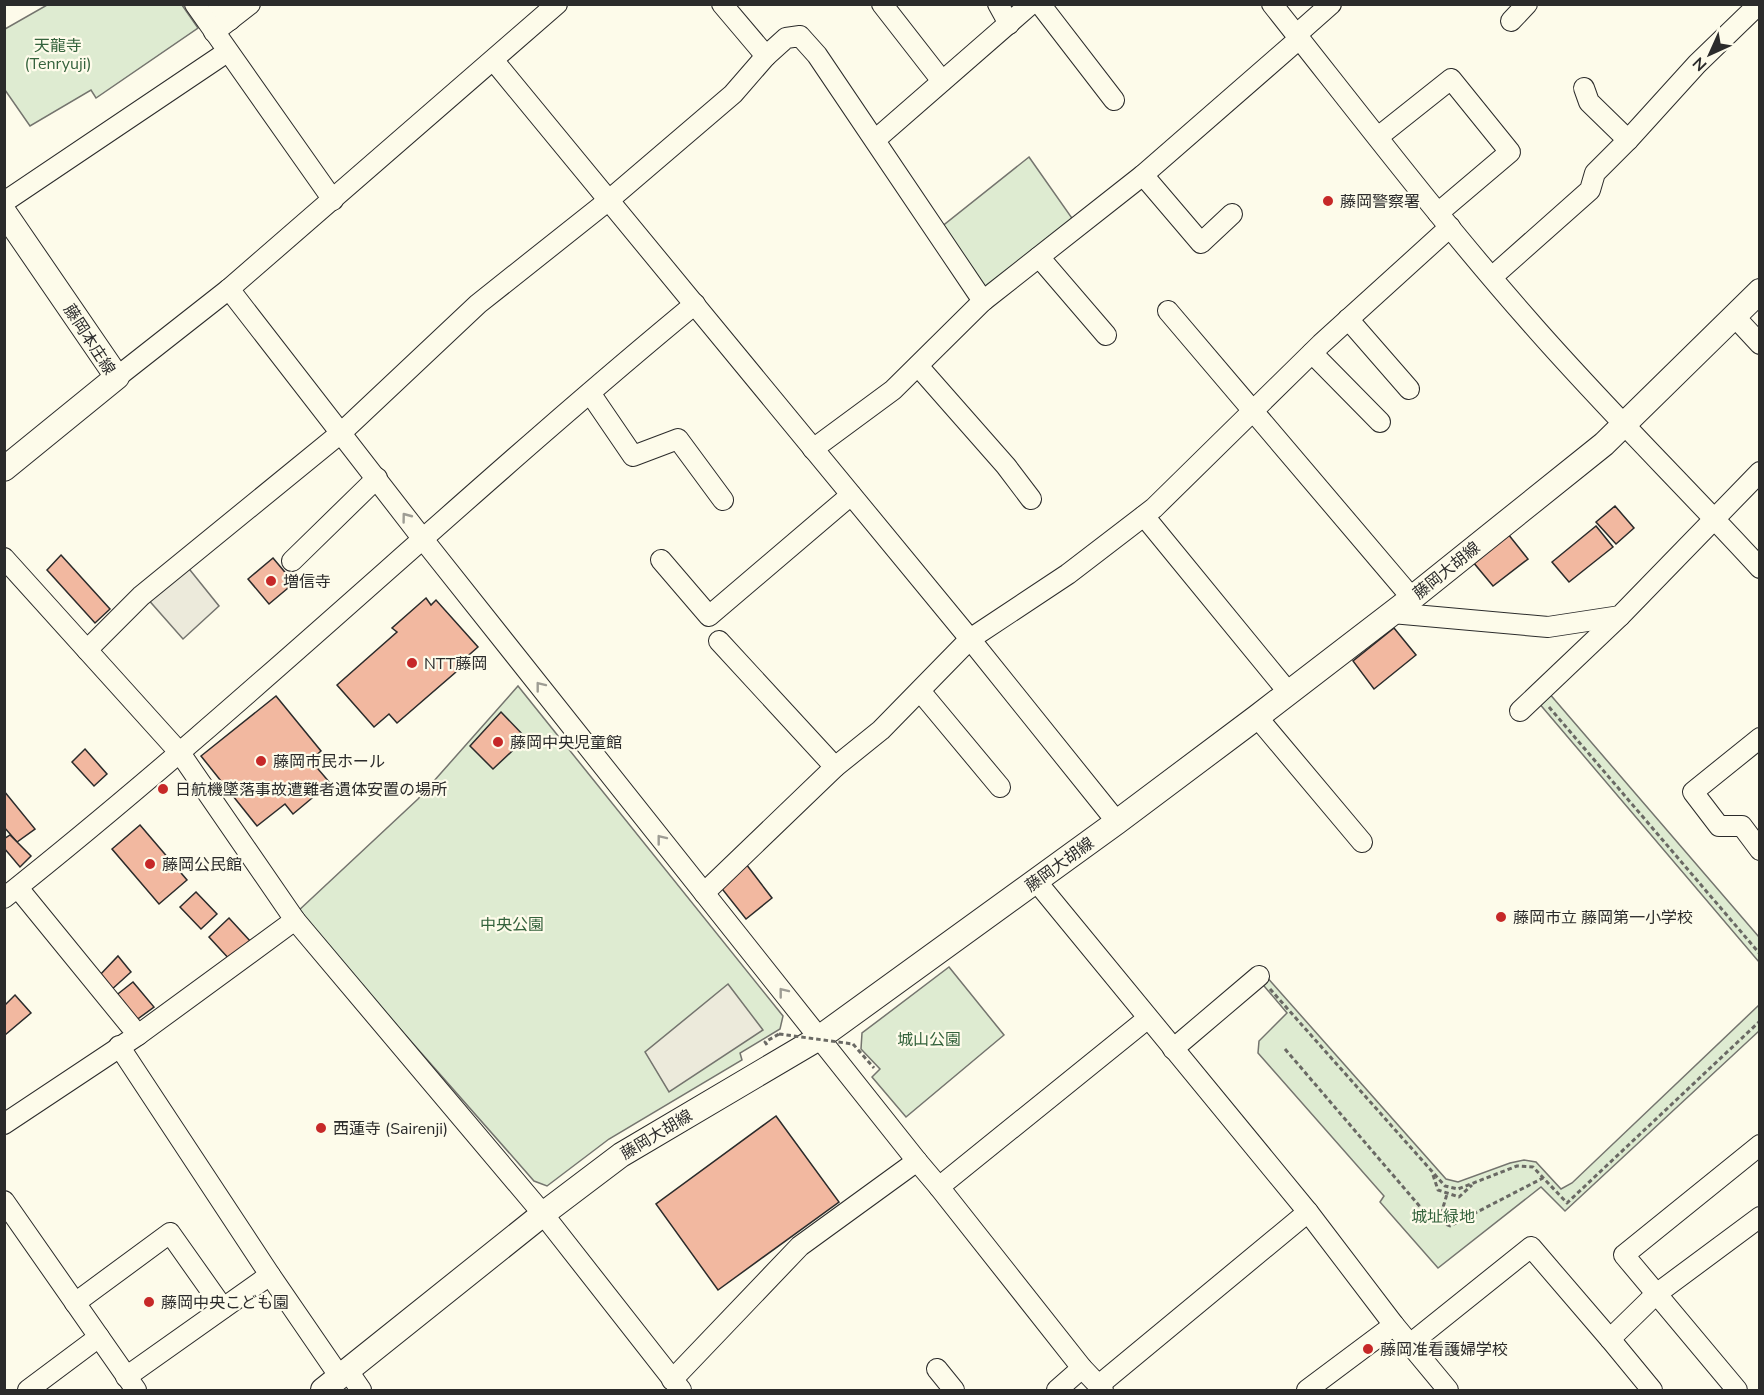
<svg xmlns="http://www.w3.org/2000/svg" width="1764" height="1395" font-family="'Nunito Sans','Noto Sans JP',sans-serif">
	<rect width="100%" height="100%" fill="#fdfbea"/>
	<g fill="#deebd1" stroke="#74746e" stroke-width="1.5">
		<polygon points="47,5 182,5 198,28 96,98 91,90 30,126 5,90 5,29"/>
		<polygon points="1029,157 1074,221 985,294 940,228"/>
		<polygon points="518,686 783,1016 780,1029 740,1053 742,1060 609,1139 547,1186 534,1181 297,912 418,799"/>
		<polygon points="1548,692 1759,937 1759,962 1538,702"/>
		<polygon points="949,967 1004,1035 906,1117 872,1077 880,1069 861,1049 862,1033"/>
		<polygon points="1265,975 1446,1179 1458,1182 1510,1163 1524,1160 1536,1162 1561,1189 1572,1183 1759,1005 1759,1031 1565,1211 1541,1187 1438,1268 1380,1202 1384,1196 1258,1053 1259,1041 1287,1013 1259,980"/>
	</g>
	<g fill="#eceadb" stroke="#74746e" stroke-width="1.5">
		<polygon points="186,565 219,606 183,639 146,597"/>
		<polygon points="728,984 763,1030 669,1092 645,1052"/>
	</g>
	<g fill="#f2b8a0" stroke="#2b2b2b" stroke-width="1.5">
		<polygon points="1615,506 1634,528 1616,544 1596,522"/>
		<polygon points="1596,526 1613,547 1569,582 1552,562"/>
		<polygon points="1508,534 1528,559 1493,586 1473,562"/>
		<polygon points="61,555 110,609 95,623 47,570"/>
		<polygon points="273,558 294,583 269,604 248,579"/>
		<polygon points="426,598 431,605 436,600 478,647 462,661 464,665 397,723 389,714 374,727 337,685 397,632 392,628"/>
		<polygon points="1394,628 1416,655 1374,689 1353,661"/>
		<polygon points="276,696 321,751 314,757 320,765 318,769 330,783 293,814 285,804 257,826 201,756"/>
		<polygon points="501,712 526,738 493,769 470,746"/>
		<polygon points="85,749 107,774 94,786 72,762"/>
		<polygon points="4,791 35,829 17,842 4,827"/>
		<polygon points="140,825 187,880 159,904 112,849"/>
		<polygon points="10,835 31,856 20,867 4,848 4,839"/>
		<polygon points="746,864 772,898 746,919 719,885"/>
		<polygon points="196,892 217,914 201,929 180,907"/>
		<polygon points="229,918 251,942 231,961 209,937"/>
		<polygon points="118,956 131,972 110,991 98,977"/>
		<polygon points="133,982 154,1007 135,1021 114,997"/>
		<polygon points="15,995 31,1013 5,1035 4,1006"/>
		<polygon points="776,1116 839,1202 718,1290 656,1204"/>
	</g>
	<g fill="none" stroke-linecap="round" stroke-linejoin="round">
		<defs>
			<g id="minor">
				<polyline points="195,4 333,200"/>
				<polyline points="218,4 230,20"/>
				<polyline points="722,4 766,56"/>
				<polyline points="882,4 942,81"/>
				<polyline points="998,4 1009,24"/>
				<polyline points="1040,4 1114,100"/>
				<path d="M1272,4C1357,111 1440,220 1530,322C1604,407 1684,485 1760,568"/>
				<polyline points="1511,21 1527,4"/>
				<polyline points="214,32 250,4"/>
				<polyline points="1296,35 1331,4"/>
				<polyline points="494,61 970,639 1117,822"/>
				<polyline points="1584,88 1589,102 1628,140"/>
				<polyline points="1378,137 1451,79 1510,152 1438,213"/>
				<polyline points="875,140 1031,4"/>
				<polyline points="1143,175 1201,243 1232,214"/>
				<polyline points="4,202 227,52"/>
				<polyline points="1039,257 1106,335"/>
				<polyline points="1492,277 1590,190 1595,173 1628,140 1697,64 1759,4"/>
				<polyline points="229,289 422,538 917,1161 939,1187 1082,1368 1103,1390"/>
				<polyline points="1168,311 1412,598"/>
				<polyline points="1734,316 1760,344"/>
				<polyline points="1348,319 1409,389"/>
				<polyline points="1312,353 1380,422"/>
				<polyline points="918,366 1006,466 1031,499"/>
				<polyline points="117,377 229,289 557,4"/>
				<polyline points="590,393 633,456 678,439 723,500"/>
				<polyline points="813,449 893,390 983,301 1143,175 1299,39"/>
				<polyline points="1144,516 1289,693"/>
				<polyline points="4,558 180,753 295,920 543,1214 681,1390"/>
				<polyline points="661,560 709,616 851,495"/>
				<polyline points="292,561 377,478"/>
				<polyline points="1392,613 1548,627 1620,616 1760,472"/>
				<polyline points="719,641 835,767"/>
				<polyline points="87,650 141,596 342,432 478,304 609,200 733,94 766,56 786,38 800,36 817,55 983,301"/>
				<polyline points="920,691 1000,787"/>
				<polyline points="1520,711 1620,616"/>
				<polyline points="1257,717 1362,842"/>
				<polyline points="1760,738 1693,792 1719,826 1742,826 1760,850"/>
				<polyline points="1036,881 1308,1212 1394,1325 1448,1390"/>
				<polyline points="704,893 835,767 881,730 970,639 1068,574 1154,508 1321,344 1450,227"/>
				<path d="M4,898C242,709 461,497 695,304"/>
				<polyline points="138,1035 295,920"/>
				<polyline points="119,1046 270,1275 340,1377"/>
				<polyline points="1173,1049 1259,976"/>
				<polyline points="4,1124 138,1035 18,888"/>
				<polyline points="939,1187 1147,1019"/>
				<polyline points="4,1201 136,1390"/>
				<polyline points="75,1303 170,1233 223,1308"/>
				<polyline points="1610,1339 1652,1390"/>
				<polyline points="1410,1344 1531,1247 1610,1339 1655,1295 1760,1217"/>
				<polyline points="937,1369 954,1390"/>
				<polyline points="348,1371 361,1390"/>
				<polyline points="126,1377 270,1275"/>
				<polyline points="672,1380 800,1246 917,1161"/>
				<polyline points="1099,1385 1308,1212"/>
				<polyline points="28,1390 99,1337"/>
				<polyline points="1057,1390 1082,1368"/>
				<polyline points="1307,1390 1394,1325"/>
				<polyline points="1737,1390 1624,1255 1760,1145"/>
			</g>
			<g id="major">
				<polyline points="4,212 117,377 4,469"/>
				<polyline points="323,1390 543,1214 621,1155 819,1038 1117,822 1257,717 1412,598 1604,444 1760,291"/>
			</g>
		</defs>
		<use href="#minor" stroke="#2b2b2b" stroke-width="22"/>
		<use href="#major" stroke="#2b2b2b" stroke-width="26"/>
		<g stroke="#6a6964" stroke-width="3" stroke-dasharray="4.5 3" stroke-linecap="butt">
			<polyline points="1549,707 1760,954"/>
			<polyline points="1270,989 1445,1186 1458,1189 1517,1166 1533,1167 1567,1203 1760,1021"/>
			<polyline points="853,1044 874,1068"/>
			<polyline points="767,1045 765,1042 779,1034"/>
			<polyline points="1285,1049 1428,1216 1450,1226 1543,1178"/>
			<polyline points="1433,1175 1438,1190 1459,1197 1472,1185"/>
			<polyline points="1439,1221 1447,1194"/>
		</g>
		<use href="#minor" stroke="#fdfbea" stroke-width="20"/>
		<use href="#major" stroke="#fdfbea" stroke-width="24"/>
		<polyline stroke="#6a6964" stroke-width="3" stroke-dasharray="4.5 3" stroke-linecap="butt" points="779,1034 853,1044"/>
	</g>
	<defs><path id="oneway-chevron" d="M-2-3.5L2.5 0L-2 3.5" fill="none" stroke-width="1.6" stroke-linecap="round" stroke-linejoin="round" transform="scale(1.5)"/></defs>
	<g stroke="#9e9d94">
		<use href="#oneway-chevron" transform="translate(406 517) rotate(-127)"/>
		<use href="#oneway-chevron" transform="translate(540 686) rotate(-128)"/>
		<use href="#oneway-chevron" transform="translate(661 839) rotate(-128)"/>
		<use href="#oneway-chevron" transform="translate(783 992) rotate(-128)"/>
	</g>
	<g fill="#c62828" stroke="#fdfbea" stroke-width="2">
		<circle cx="1328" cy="201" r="6"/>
		<circle cx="271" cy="581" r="6"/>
		<circle cx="412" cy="663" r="6"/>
		<circle cx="498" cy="742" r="6"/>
		<circle cx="261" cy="761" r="6"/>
		<circle cx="163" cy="789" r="6"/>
		<circle cx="150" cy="864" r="6"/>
		<circle cx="1501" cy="917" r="6"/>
		<circle cx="321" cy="1128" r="6"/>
		<circle cx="149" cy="1302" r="6"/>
		<circle cx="1368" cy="1349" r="6"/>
	</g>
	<g text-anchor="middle" stroke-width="4.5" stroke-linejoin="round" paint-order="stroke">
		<g font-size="16" fill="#34623c" stroke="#fdfbea">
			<text x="58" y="51">天龍寺<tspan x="58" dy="18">(Tenryuji)</tspan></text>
			<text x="512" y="930">中央公園</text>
			<text x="929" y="1045">城山公園</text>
			<text x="1443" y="1222">城址緑地</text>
		</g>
		<g font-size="16" fill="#2b2b2b" stroke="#fdfbea" text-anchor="start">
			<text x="1340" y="207">藤岡警察署</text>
			<text x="283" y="587">増信寺</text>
			<text x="424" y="669">NTT藤岡</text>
			<text x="510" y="748">藤岡中央児童館</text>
			<text x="273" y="767">藤岡市民ホール</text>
			<text x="175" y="795">日航機墜落事故遭難者遺体安置の場所</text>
			<text x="162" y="870">藤岡公民館</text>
			<text x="1513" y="923">藤岡市立 藤岡第一小学校</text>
			<text x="333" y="1134">西蓮寺 (Sairenji)</text>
			<text x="161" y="1308">藤岡中央こども園</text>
			<text x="1380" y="1355">藤岡准看護婦学校</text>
		</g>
		<g font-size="16" fill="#2b2b2b" stroke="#fdfbea">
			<text transform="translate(90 339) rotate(57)" y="6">藤岡本庄線</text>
			<text transform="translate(1446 570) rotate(-39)" y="6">藤岡大胡線</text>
			<text transform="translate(1059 864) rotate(-36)" y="6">藤岡大胡線</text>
			<text transform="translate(656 1134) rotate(-31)" y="6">藤岡大胡線</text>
		</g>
	</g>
	<rect width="1764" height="1395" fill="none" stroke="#2b2b2b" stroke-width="12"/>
	<g transform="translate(1710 54) rotate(225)" stroke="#fdfbea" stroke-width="4.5" paint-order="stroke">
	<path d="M0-4.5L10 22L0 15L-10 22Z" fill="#2b2b2b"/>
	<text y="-9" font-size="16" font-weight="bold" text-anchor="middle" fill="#2b2b2b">N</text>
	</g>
</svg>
